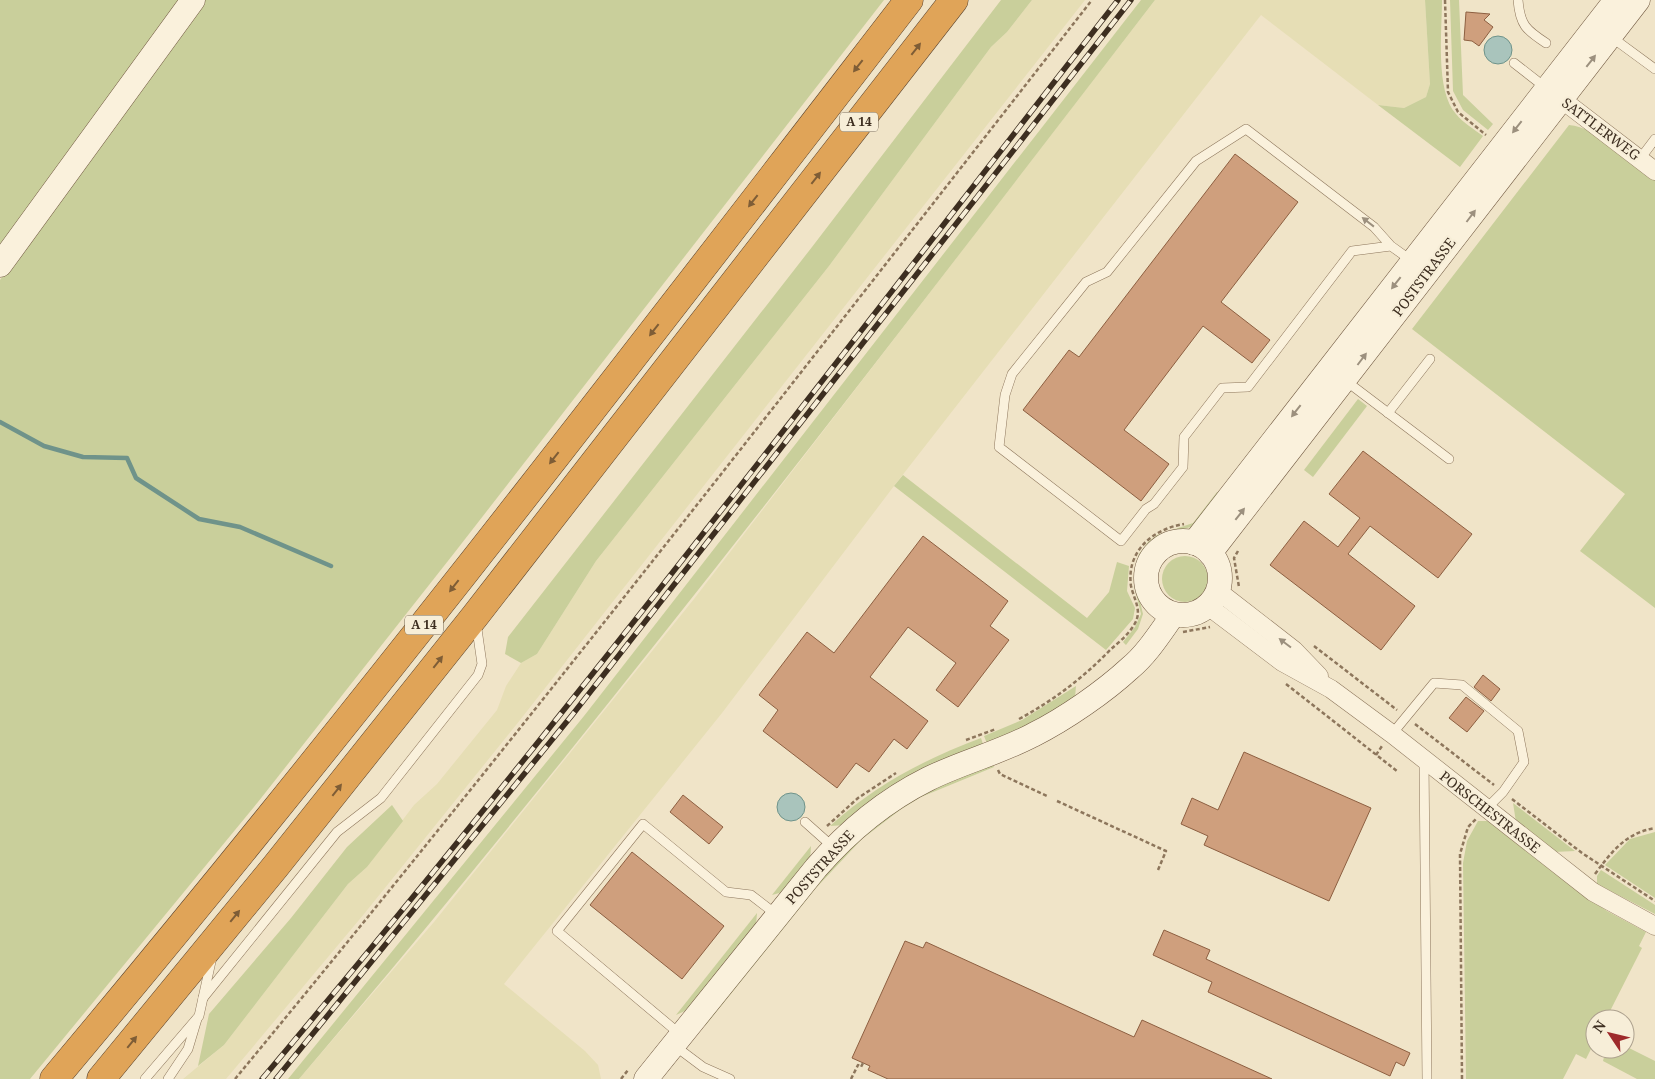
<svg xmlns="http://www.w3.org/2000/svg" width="1655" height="1079" font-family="'Noto Serif',serif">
	<rect width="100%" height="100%" fill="#f0e4c8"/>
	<g fill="#e6deb5">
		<polygon points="1032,0 1085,0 520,720 364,914 226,1079 183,1079 224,1045 348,884 367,867 414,805 437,784 497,710 506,686 521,663 537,654 596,561 829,266 991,47 1007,32"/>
		<polygon points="1155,0 1425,0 1430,84 1426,97 1404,108 1378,105 1261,15 894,486 722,713 504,984 585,1051 598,1065 601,1079 299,1079 434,922 694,599"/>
	</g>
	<g fill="#c9cf9b">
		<polygon points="0,0 183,0 0,252"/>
		<polygon points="203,0 884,0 455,552 258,802 30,1079 0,1079 0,280"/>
		<polygon points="1001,0 1032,0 1007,32 991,47 829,266 596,561 537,654 521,663 505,654 508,637 812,247"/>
		<path d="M1141,0H1155C875,364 597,729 299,1079H288L584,716Z"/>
		<path d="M1425,0H1442C1442,31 1435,91 1456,114C1463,123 1474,129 1483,136L1460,167L1378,105L1404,108L1426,97L1430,84Z"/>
		<polygon points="1450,0 1459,0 1463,95 1493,124 1488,130 1463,110 1453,91"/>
		<path d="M1569,125C1597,127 1633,163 1655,180V608L1580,551L1625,494L1412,329Z"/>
		<polygon points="1358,399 1367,406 1313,477 1304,470"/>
		<polygon points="903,475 1087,618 1109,592 1117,562 1129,566 1127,591 1135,608 1133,619 1106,650 894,486"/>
		<polygon points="1217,492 1221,495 1191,527 1164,534 1146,549 1139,560 1136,575 1136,585 1143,614 1138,629 1126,645 1123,642 1135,627 1141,614 1134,585 1135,567 1139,554 1148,542 1157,535 1193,523"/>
		<circle cx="1185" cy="579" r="23"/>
		<polygon points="1076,686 1075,698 1059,710 988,746 984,736 1022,720"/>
		<path d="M981,738L984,747L846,825L830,826C875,785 925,759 981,738Z"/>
		<polygon points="992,762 994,767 921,797 900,810 862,839 816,888 705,1026 705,1022 831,863 898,806"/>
		<polygon points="1513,803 1575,851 1554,852 1516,822"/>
		<polygon points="392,805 403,821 367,867 348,884 224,1045 198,1066 209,1014 291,918 347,847"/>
		<polygon points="1478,821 1488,821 1582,893 1607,911 1646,932 1639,946 1642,948 1606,1019 1595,1019 1595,1041 1586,1059 1576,1054 1563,1079 1466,1079 1463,863 1467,841"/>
		<polygon points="1655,832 1655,898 1605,865 1630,839"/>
		<polygon points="811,846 810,861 783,892 772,895"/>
		<polygon points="1601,870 1655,905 1655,914 1597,884 1597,876"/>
		<polygon points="757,913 756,925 687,1010 676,1015"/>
		<polygon points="1625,1046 1655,1061 1655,1079 1637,1079 1603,1061 1606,1049 1625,1049"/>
	</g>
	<g fill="#a9c4bc" stroke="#6f938a">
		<circle cx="1498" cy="50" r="14"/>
		<circle cx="791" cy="807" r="14"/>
	</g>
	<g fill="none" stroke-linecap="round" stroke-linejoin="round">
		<polyline stroke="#6f938a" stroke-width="4.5" points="0,422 44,446 83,457 127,458 136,478 199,519 240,527 331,566"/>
	</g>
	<g fill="#cf9f7d" stroke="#8d5f41">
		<polygon points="1466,12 1490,14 1484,20 1493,27 1479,46 1472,41 1464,40"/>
		<polygon points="1235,154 1298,202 1221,302 1270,340 1252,363 1203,326 1124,430 1169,464 1141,501 1023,410 1069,350 1079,357"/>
		<polygon points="1363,451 1472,534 1438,578 1370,526 1348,554 1415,606 1381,650 1270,565 1304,521 1338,547 1360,518 1329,494"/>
		<polygon points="923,536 1008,601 990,626 1009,640 958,707 936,690 956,663 908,627 870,677 928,721 907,749 894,739 869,772 856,763 837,788 763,731 778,710 759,695 807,632 834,653"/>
		<polygon points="1483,675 1500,689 1491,701 1474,687"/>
		<polygon points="1466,697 1484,711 1467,732 1449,718"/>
		<polygon points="1244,752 1371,808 1329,901 1204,845 1208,836 1181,824 1192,798 1218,810"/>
		<polygon points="683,795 723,827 709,844 670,812"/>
		<polygon points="632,852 724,926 682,979 590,905"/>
		<polygon points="1164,930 1210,950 1206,959 1410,1053 1404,1066 1396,1062 1390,1076 1208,992 1212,982 1153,955"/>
		<polygon points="905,941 923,948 926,942 1134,1037 1142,1020 1272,1079 888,1079 868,1070 870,1066 852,1058"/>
	</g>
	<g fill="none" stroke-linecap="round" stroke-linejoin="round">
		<defs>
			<g id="lane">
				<path d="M1518,0C1520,25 1526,30 1546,43"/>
				<polyline points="1610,36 1655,69"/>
				<polyline points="1514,63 1546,88"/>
				<polyline points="1640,159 1655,139"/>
				<polyline points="1391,246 1352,251 1248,387 1222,388 1184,437 1183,467 1154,504 1146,509 1121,541 999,447 1005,395 1012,374 1086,282 1107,272 1196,161 1246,129 1374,227 1391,246 1412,261"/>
				<polyline points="1346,381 1449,459"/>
				<polyline points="1388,413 1430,359"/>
				<polyline points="1392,734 1434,683 1462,685 1518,731 1524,762 1503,792 1486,809"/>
				<polyline points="1424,759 1427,1079"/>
				<polyline points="805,822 833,847"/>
				<polyline points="203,998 337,832 381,798 478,675 482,664 476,622"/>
				<polyline points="681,1035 557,931 643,824 726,892 751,895 777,915"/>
				<polyline points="675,1046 703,1067 730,1079"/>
				<polyline points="145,1079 199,1016 212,957"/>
				<polyline points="168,1079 188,1049 197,1019"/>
			</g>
			<g id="street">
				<polyline points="1552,92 1655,171"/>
				<polyline points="1218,591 1294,650 1319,676"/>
				<polyline points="1208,606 1282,662 1331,689 1392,734 1593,892 1655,926"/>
			</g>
			<g id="secondary">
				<polyline points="0,265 193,0"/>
				<circle cx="1183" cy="578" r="37"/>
				<polyline points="1194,543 1616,0"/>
				<polyline points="1210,553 1638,0"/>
				<path d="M646,1079L816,868C848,831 884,801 928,779C962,762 999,753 1033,735C1065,719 1104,692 1130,668C1147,654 1160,633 1173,615"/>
			</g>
			<g id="highway">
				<path d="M54,1079C349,728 629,363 909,0"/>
				<polyline points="101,1079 275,867 475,616 954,0"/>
			</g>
		</defs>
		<use href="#lane" stroke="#8d765c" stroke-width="10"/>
		<use href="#street" stroke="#8d765c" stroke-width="19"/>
		<use href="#secondary" stroke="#6f573f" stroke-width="25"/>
		<use href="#highway" stroke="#5b4430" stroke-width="29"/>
		<g stroke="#8d765c" stroke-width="2.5" stroke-dasharray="4 2.5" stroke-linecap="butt">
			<polyline points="1445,0 1448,92 1458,112 1486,135"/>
			<polyline points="1238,551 1234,558 1239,587"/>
			<polyline points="1183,632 1210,627"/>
			<polyline points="1314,646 1397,710"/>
			<polyline points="1286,684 1397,771"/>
			<path d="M1019,719C1054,700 1083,678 1110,650C1118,643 1128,635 1134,625C1143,611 1134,600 1131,586C1126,551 1153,529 1184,524"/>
			<polyline points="1415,724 1494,785"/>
			<polyline points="966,740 996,729"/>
			<polyline points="1376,755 1382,746"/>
			<polyline points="998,770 1000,774 1047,796"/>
			<polyline points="1512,799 1582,853 1655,901"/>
			<polyline points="1057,801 1166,851 1158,870"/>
			<polyline points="827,826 858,798 896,773"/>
			<path d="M1595,874C1612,851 1626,833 1655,828"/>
			<path d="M235,1079C528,725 809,362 1092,0"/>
			<polyline points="621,1079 628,1070"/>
			<polyline points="851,1079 858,1065 861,1067 863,1063"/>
			<polyline points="1462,1079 1460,854 1468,827 1476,819"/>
		</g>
		<use href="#lane" stroke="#faf1dc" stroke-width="9"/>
		<use href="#street" stroke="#faf1dc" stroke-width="18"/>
		<use href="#secondary" stroke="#faf1dc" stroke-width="24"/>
		<use href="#highway" stroke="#e0a458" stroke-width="28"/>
		<defs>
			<g id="rail">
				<path d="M262,1079C558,728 836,362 1118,0"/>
				<polyline points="276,1079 573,714 1131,0"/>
			</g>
		</defs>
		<use href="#rail" stroke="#3d2e20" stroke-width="5.5"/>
		<use href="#rail" stroke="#f7eed8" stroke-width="4" stroke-dasharray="11" stroke-linecap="butt"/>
	</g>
	<defs><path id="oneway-solid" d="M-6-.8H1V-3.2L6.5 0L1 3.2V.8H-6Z" transform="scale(1.25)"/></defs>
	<g fill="#7e5d36">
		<use href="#oneway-solid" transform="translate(916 49) rotate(-52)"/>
		<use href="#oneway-solid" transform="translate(858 66) rotate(128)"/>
		<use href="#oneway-solid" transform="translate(816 178) rotate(-52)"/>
		<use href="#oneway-solid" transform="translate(753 201) rotate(128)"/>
		<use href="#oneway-solid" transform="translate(654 330) rotate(128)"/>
		<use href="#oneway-solid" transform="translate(554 458) rotate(128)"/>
		<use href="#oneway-solid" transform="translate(454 586) rotate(128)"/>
		<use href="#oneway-solid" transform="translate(438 662) rotate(-52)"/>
		<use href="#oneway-solid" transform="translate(337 790) rotate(-52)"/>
		<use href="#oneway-solid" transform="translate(235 916) rotate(-51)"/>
		<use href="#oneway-solid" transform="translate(132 1042) rotate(-51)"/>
	</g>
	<g fill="#9c907e">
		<use href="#oneway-solid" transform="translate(1591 61) rotate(-52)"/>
		<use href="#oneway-solid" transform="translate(1517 127) rotate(128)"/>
		<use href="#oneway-solid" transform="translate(1471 216) rotate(-53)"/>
		<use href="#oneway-solid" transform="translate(1368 222) rotate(-142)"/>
		<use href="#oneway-solid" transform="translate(1396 283) rotate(128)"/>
		<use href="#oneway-solid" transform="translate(1362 359) rotate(-53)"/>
		<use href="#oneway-solid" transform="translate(1296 411) rotate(128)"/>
		<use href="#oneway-solid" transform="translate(1240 514) rotate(-52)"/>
		<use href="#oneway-solid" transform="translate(1285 643) rotate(-143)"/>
	</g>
	<g text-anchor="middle" stroke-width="4.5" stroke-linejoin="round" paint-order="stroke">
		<g fill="#f7eed8" stroke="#756857" stroke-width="1">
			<rect x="840" y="112.5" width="38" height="19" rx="4"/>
			<rect x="405" y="615.5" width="38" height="19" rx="4"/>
		</g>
		<g font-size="12" font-weight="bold" fill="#3d2e20">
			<text x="859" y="126">A 14</text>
			<text x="424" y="629">A 14</text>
		</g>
		<g font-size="14" fill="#3d2e20" stroke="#f7eed8">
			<text transform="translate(1601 129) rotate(37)" y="5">SATTLERWEG</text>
			<text transform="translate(1424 277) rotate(-53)" y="5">POSTSTRASSE</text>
			<text transform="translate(1490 812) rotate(38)" y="5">PORSCHESTRASSE</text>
			<text transform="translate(820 867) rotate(-48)" y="5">POSTSTRASSE</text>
		</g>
	</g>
	<g transform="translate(1610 1034) rotate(305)"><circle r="24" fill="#f7eed8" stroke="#ada18e"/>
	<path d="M0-4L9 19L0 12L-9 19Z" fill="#9e2a2b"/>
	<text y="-8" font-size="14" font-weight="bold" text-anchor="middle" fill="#3d2e20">N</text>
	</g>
</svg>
